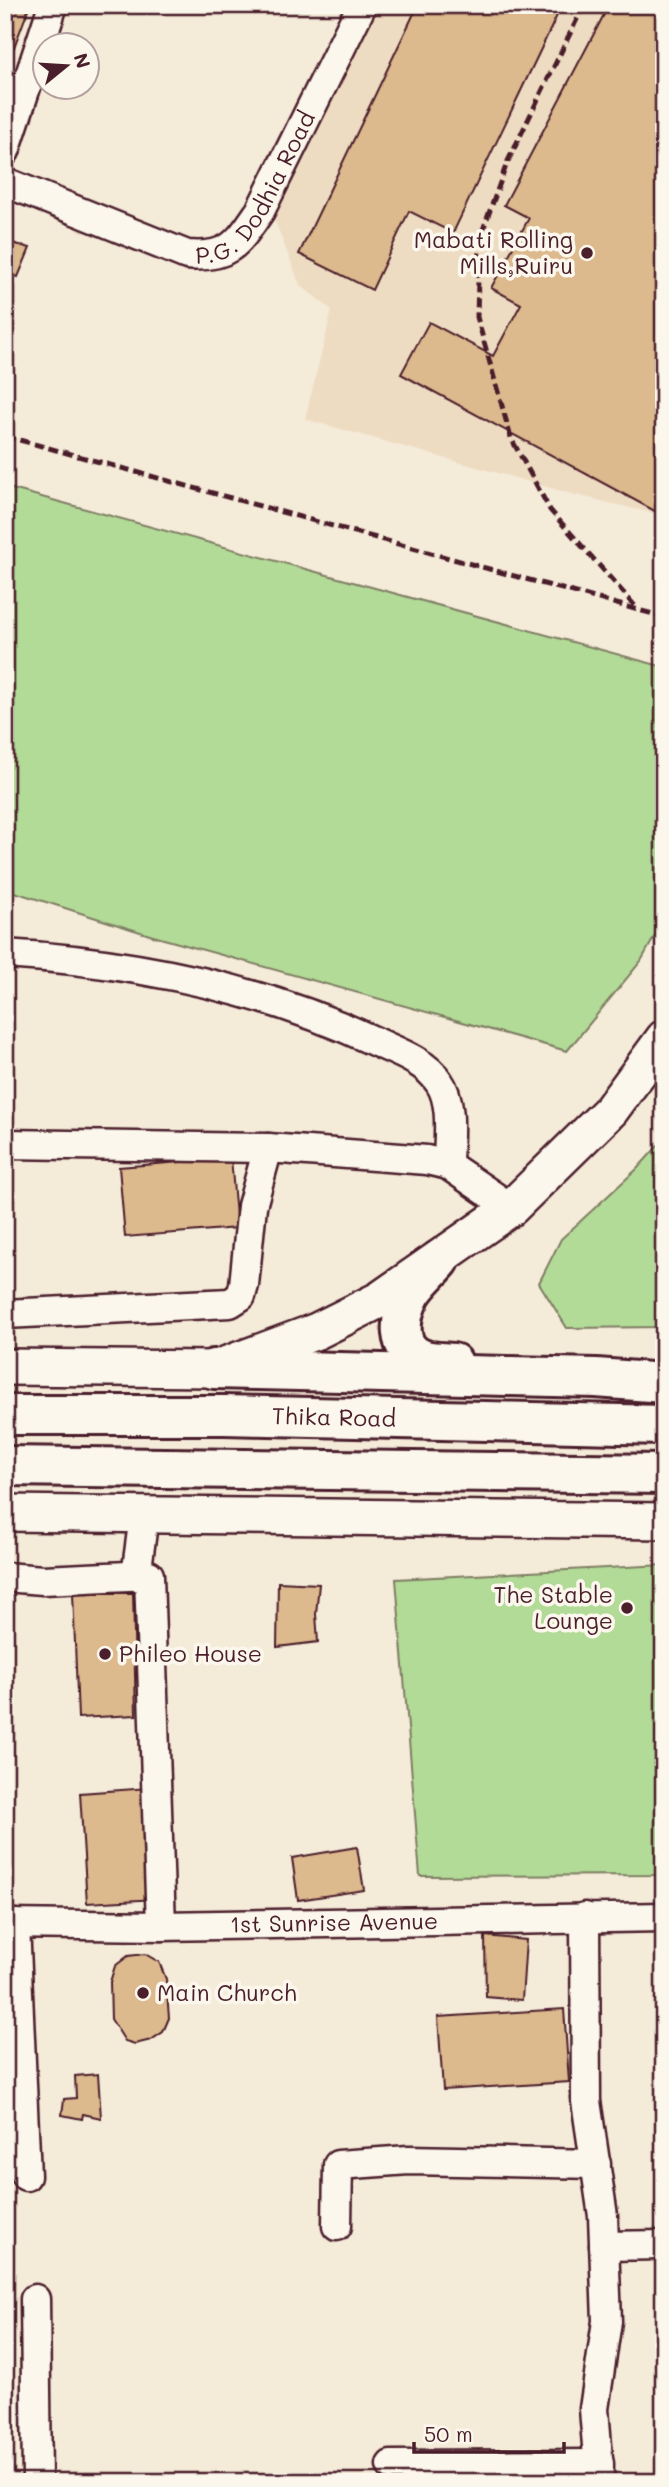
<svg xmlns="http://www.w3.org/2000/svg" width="669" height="2487" font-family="Mali,sans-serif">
	<rect width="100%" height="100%" fill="#f5ebd9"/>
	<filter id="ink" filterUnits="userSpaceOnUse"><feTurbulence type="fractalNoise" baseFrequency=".0143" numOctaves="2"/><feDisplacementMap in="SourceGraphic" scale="14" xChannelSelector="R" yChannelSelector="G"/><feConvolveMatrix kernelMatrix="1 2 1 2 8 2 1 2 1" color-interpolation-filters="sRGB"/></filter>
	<g filter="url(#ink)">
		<polygon fill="#eedcc2" points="379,5 664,5 664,516 572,494 305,419 332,310 300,285 272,214"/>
		<g fill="#b3db98" stroke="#7e7d62" stroke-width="2">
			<polygon points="5,487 664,667 664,920 641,961 567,1051 153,936 5,889"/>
			<polygon points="664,1139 664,1327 567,1328 539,1283 561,1239 637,1169"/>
			<polygon points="664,1565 664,1875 420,1876 396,1579"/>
		</g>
		<g fill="#ddb98e" stroke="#4a1f2b" stroke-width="2">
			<polygon points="5,5 30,5 11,55 5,53"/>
			<polygon points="418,5 562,5 453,233 409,211 372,290 299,254"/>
			<polygon points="609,5 664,5 664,516 401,374 429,322 493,356 521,304 491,288 529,218 504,205"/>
			<polygon points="5,241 30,248 18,277 5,273"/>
			<polygon points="5,299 12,301 5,329"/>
			<polygon points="231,1158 237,1228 125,1237 119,1167"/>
			<polygon points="278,1582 319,1584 316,1614 318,1642 277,1647"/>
			<polygon points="73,1593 133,1593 136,1715 78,1718"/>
			<polygon points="149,1788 157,1899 87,1903 80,1793"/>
			<polygon points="357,1847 364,1890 298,1900 292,1858"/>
			<polygon points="485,1936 526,1940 522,2000 486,1997"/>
			<polygon points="145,1954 159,1962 166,1979 169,2018 163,2032 151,2040 135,2044 125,2041 111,2019 110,1982 115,1966 128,1956"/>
			<polygon points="564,2009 569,2082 443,2090 438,2017"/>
			<polygon points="98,2074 101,2118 83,2114 82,2119 62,2115 64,2099 76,2098 75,2076"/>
		</g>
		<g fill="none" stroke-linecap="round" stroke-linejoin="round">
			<defs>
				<g id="minor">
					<polyline points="5,151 53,5"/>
					<path id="s1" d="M5,182L187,255C229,259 238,243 260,211L362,5"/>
					<path d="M5,954C133,962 260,987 376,1042C398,1052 425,1061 439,1082C454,1103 448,1140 448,1165"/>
					<polyline points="5,1144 268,1148 427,1160 448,1165 511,1208"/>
					<polyline points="5,1314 230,1303 241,1296 244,1285 252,1206 268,1148"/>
					<polyline points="136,1576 144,1516"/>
					<polyline points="5,1577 43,1580 149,1575 161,1926"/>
					<polyline points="585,1917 586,2101 603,2216 607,2321 594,2409 600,2482"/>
					<path id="s2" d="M5,1924L161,1926L664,1917"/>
					<polyline points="15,1924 26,2176"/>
					<polyline points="337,2226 338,2165 409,2160 596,2164"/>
					<polyline points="604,2246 664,2245"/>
					<polyline points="35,2299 37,2482"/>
					<polyline points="391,2465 599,2464"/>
				</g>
				<g id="major">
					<polyline points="5,1367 214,1369 317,1331 379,1300 511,1208 611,1110 664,1038"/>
					<polyline points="5,1513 664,1521"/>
				</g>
				<g id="highway">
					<path d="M440,1260C431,1271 418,1282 411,1294C399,1317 394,1351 425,1360C433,1362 444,1362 453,1363"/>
					<polyline points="214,1369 596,1378 664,1383"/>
					<path id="s3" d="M5,1415H224L664,1425"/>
					<polyline points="5,1466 664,1474"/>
				</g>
			</defs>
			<use href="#minor" stroke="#4a1f2b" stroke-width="33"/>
			<use href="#major" stroke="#4a1f2b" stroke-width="40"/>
			<use href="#highway" stroke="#4a1f2b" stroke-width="44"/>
			<use href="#minor" stroke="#fbf7ec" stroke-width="28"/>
			<use href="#major" stroke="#fbf7ec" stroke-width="35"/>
			<use href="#highway" stroke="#fbf7ec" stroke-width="38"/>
			<g stroke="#4a1f2b" stroke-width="5" stroke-dasharray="10 5" stroke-linecap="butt">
				<polyline points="584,5 507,163 479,241 477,317 511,438 550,510 636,607"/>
				<polyline points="5,436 664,617"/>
			</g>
		</g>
	</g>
	<g fill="#4a1f2b" stroke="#fbf7ec" stroke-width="2.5">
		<circle cx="587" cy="253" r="7"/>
		<circle cx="627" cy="1608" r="7"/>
		<circle cx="105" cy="1654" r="7"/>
		<circle cx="143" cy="1993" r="7"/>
	</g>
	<g text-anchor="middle" stroke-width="7" stroke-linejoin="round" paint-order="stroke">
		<g font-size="23" fill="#4a1f2b" stroke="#fbf7ec">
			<text dy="8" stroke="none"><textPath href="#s1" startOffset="301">P.G. Dodhia Road</textPath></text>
			<text dy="8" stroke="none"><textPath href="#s3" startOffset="329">Thika Road</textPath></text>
			<text dy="8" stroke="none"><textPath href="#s2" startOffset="329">1st Sunrise Avenue</textPath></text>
		</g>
		<g font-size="23" fill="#4a1f2b" stroke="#fbf7ec" text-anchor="end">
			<text x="573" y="248">Mabati Rolling<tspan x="573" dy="26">Mills,Ruiru</tspan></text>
			<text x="613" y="1603">The Stable<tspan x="613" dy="26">Lounge</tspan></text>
			<text x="119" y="1662" text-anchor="start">Phileo House</text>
			<text x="157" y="2001" text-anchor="start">Main Church</text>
		</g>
	</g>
	<rect width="669" height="2487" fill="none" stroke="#fbf7ec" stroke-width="28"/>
	<rect x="14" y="14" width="641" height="2459" fill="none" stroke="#4a1f2b" stroke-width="2.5" filter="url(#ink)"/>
	<g transform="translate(66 66) rotate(72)"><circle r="33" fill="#fbf7ec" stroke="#b4a19f" stroke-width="2"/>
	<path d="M0-5L12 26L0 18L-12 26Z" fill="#4a1f2b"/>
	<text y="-10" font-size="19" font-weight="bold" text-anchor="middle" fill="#4a1f2b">N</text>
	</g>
	<path d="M414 2442v10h150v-10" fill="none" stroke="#4a1f2b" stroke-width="3.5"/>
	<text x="424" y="2442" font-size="21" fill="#4a1f2b" stroke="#fbf7ec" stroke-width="5" paint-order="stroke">50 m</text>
</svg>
